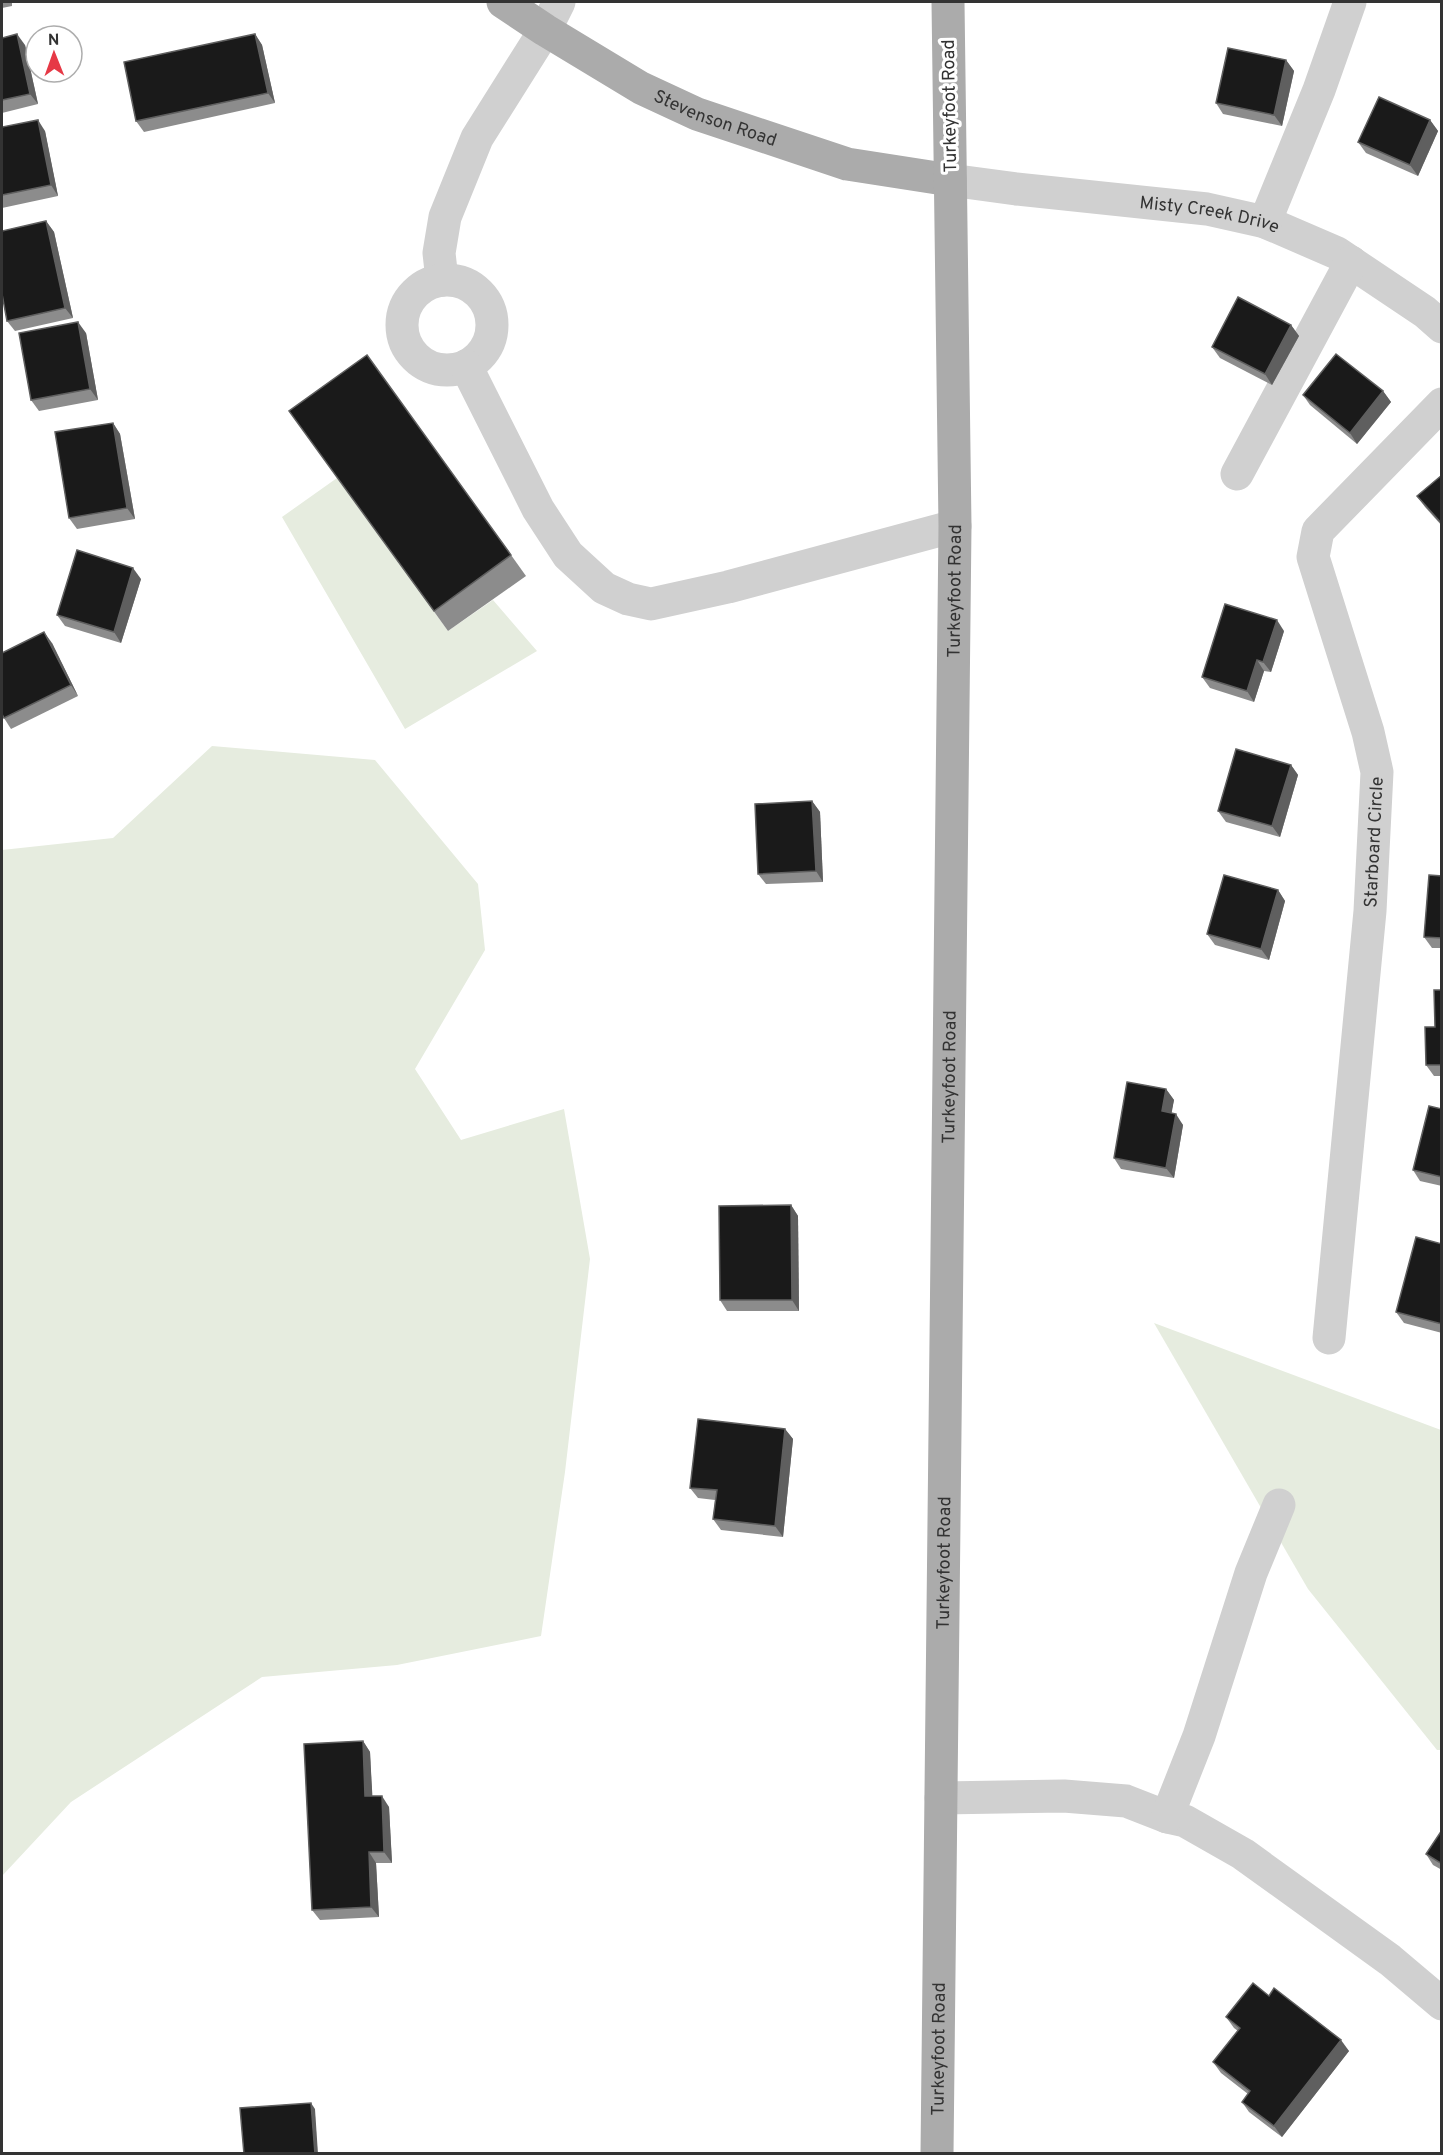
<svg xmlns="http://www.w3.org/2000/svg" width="1443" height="2155" font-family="Overpass,sans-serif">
	<rect width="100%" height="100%" fill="#fff"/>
	<g fill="#e6ecdf">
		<polygon points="337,478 448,631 493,600 537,651 405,729 282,517"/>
		<polygon points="212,746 375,760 478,884 485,950 415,1069 461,1140 564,1109 590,1259 565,1472 541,1636 397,1665 262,1677 71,1802 2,1876 2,850 113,838"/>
		<polygon points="1154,1323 1441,1430 1441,1750 1437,1750 1308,1589"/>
	</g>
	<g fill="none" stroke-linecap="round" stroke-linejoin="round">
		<g stroke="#d0d0d0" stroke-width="33">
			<path id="s1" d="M950,180L1016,189L1207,209L1265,222L1337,253L1425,312L1442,327"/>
			<polyline points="1265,222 1319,90 1350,2"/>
			<polyline points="442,280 439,253 445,217 477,138 545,30 559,2"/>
			<circle cx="447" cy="325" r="45"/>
			<polyline points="466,366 538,509 568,555 604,588 628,599 651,604 728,587 955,526"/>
			<polyline points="1237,474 1351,262"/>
			<path id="s2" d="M1329,1338L1370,911L1377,772L1368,732L1313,557L1318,531L1442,404"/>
			<polyline points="941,1798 1064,1796 1126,1801 1167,1817 1185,1821 1243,1854 1390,1960 1442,2004"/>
			<polyline points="1167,1817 1199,1736 1251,1573 1279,1505"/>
		</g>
		<g stroke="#ababab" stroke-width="33">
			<path id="s3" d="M503,2L545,30L641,88L697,114L847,164L950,180"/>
			<path id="s4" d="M937,2154L955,526L948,2"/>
		</g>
	</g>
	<g fill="#8c8c8c">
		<polygon points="2,2 12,2 12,6 2,8"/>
		<polygon points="255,34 262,45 275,103 144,132 136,121"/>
		<polygon points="2,38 25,45 38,104 2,113"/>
		<polygon points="1286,60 1294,71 1282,126 1223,114 1216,103"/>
		<polygon points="1430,120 1438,131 1418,176 1366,153 1358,142"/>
		<polygon points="2,127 45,131 58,196 2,208"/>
		<polygon points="46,221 54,232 73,318 15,331 7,321"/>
		<polygon points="1291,325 1299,336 1272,385 1220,358 1212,347"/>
		<polygon points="86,333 98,400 39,411 31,400"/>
		<polygon points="1383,391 1391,402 1357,444 1310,405 1303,395"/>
		<polygon points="113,423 120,434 135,519 77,529 69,518"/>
		<polygon points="304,431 511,555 526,576 448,631"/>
		<polygon points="1442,475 1442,526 1425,507 1417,496"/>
		<polygon points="141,579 121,643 65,626 57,615"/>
		<polygon points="1284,631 1271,672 1264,671 1254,702 1210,688 1202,677"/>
		<polygon points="52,643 78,696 11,729 4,718"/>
		<polygon points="1291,765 1298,775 1280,837 1226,822 1218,811"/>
		<polygon points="812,801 820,812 823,882 766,884 758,874"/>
		<polygon points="1442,876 1442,948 1432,948 1424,937"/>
		<polygon points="1278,890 1285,901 1269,960 1215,945 1207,934"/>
		<polygon points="1442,990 1442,1076 1434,1076 1426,1065 1435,1027"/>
		<polygon points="1166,1089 1174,1100 1171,1113 1183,1125 1174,1178 1121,1169 1114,1158"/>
		<polygon points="1442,1109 1442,1186 1420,1181 1413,1170"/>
		<polygon points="791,1205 798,1216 799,1311 727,1311 720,1300"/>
		<polygon points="1442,1244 1442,1333 1404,1323 1396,1312"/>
		<polygon points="785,1429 793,1439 783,1537 721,1530 713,1519 715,1500 698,1498 690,1488"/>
		<polygon points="363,1741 370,1752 372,1796 389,1807 392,1863 376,1863 379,1917 320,1920 312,1910"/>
		<polygon points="1442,1830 1442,1870 1433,1865 1426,1854"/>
		<polygon points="1269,1996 1349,2051 1282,2137 1249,2112 1242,2102 1248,2094 1221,2073 1213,2062 1238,2031 1234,2028 1226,2017"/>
	</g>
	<g fill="#5f5f5f">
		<polygon points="17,34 25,45 38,104 30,94"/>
		<polygon points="255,34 262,45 275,103 268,93"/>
		<polygon points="1286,60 1294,71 1282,126 1274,115"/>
		<polygon points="38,120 45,131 58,196 51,185"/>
		<polygon points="1430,120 1438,131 1418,176 1410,165"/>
		<polygon points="46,221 54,232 73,318 65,308"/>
		<polygon points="78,322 86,333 98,400 90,389"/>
		<polygon points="1291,325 1299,336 1272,385 1265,374"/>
		<polygon points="1383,391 1391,402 1357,444 1350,433"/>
		<polygon points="113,423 120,434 135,519 127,508"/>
		<polygon points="133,568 141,579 121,643 114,632"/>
		<polygon points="1277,620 1284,631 1271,672 1263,662"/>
		<polygon points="44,632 52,643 78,696 71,685"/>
		<polygon points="1257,660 1264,671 1254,702 1247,691"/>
		<polygon points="1291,765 1298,775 1280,837 1272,826"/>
		<polygon points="812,801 820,812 823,882 816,871"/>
		<polygon points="1278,890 1285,901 1269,960 1261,949"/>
		<polygon points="1166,1089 1174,1100 1170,1122 1162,1111"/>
		<polygon points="1176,1114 1183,1125 1174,1178 1166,1168"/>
		<polygon points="791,1205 798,1216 799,1311 792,1300"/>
		<polygon points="785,1429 793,1439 783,1537 775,1526"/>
		<polygon points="363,1741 370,1752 373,1807 365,1796"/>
		<polygon points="382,1796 389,1807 392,1863 384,1852"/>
		<polygon points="369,1852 376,1863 379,1917 371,1907"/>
		<polygon points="1341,2040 1349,2051 1282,2137 1274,2126"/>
		<polygon points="311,2103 315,2109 318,2154 315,2154"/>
	</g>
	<g fill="#1a1a1a" stroke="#5f5f5f" stroke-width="1.5">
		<polygon points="17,34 30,94 2,100 2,38"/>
		<polygon points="255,34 268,93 136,121 124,62"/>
		<polygon points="1228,48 1286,60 1274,115 1216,103"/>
		<polygon points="1379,97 1430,120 1410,165 1358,142"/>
		<polygon points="38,120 51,185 2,195 2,127"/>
		<polygon points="46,221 65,308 7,321 2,294 2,231"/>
		<polygon points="1238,297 1291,325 1265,374 1212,347"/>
		<polygon points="78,322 90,389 31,400 19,333"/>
		<polygon points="1336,354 1383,391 1350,433 1303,395"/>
		<polygon points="367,355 511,555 434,611 289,411"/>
		<polygon points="113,423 127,508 69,518 55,432"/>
		<polygon points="1442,475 1442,524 1417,496"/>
		<polygon points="77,550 133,568 114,632 57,615"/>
		<polygon points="1225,604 1277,620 1263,662 1257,660 1247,691 1202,677"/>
		<polygon points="44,632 71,685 4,718 2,714 2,653"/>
		<polygon points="1236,749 1291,765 1272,826 1218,811"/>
		<polygon points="812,801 816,871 758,874 755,804"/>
		<polygon points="1224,875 1278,890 1261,949 1207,934"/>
		<polygon points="1429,875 1442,876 1442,938 1424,937"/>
		<polygon points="1434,990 1442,990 1442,1065 1426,1065 1425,1027 1435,1027"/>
		<polygon points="1127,1082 1166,1089 1162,1111 1176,1114 1166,1168 1114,1158"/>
		<polygon points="1429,1106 1442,1109 1442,1177 1413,1170"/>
		<polygon points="791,1205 792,1300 720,1300 719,1206"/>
		<polygon points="1416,1237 1442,1244 1442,1324 1396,1312"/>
		<polygon points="698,1419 785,1429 775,1526 713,1519 717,1490 690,1488"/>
		<polygon points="363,1741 365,1796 382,1796 384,1852 369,1852 371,1907 312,1910 304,1744"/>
		<polygon points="1442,1830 1442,1864 1426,1854"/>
		<polygon points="1253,1983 1269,1996 1274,1988 1341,2040 1274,2126 1242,2102 1250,2091 1213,2062 1240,2028 1226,2017"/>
		<polygon points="311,2103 315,2154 244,2154 240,2108"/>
	</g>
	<g text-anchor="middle" stroke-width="6" stroke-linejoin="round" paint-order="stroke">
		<g font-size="18" fill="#333" stroke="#fff">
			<text transform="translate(949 106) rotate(-91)" y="6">Turkeyfoot Road</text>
			<text dy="6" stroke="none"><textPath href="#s3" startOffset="243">Stevenson Road</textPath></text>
			<text dy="6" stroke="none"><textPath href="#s1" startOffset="262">Misty Creek Drive</textPath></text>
			<text dy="6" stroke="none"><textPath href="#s4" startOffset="1563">Turkeyfoot Road</textPath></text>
			<text dy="6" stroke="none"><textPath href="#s2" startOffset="498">Starboard Circle</textPath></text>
			<text dy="6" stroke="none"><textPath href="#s4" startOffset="1077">Turkeyfoot Road</textPath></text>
			<text dy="6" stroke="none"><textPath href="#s4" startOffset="591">Turkeyfoot Road</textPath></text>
			<text dy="6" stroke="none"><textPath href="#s4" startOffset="105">Turkeyfoot Road</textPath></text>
		</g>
	</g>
	<rect width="1443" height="2155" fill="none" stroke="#333333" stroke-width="6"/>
	<g transform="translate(54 54) rotate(359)"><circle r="28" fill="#ffffff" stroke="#adadad" stroke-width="1.5"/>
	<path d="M0-4.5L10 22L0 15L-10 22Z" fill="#e63946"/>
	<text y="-9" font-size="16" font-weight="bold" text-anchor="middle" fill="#333333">N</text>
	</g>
</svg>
